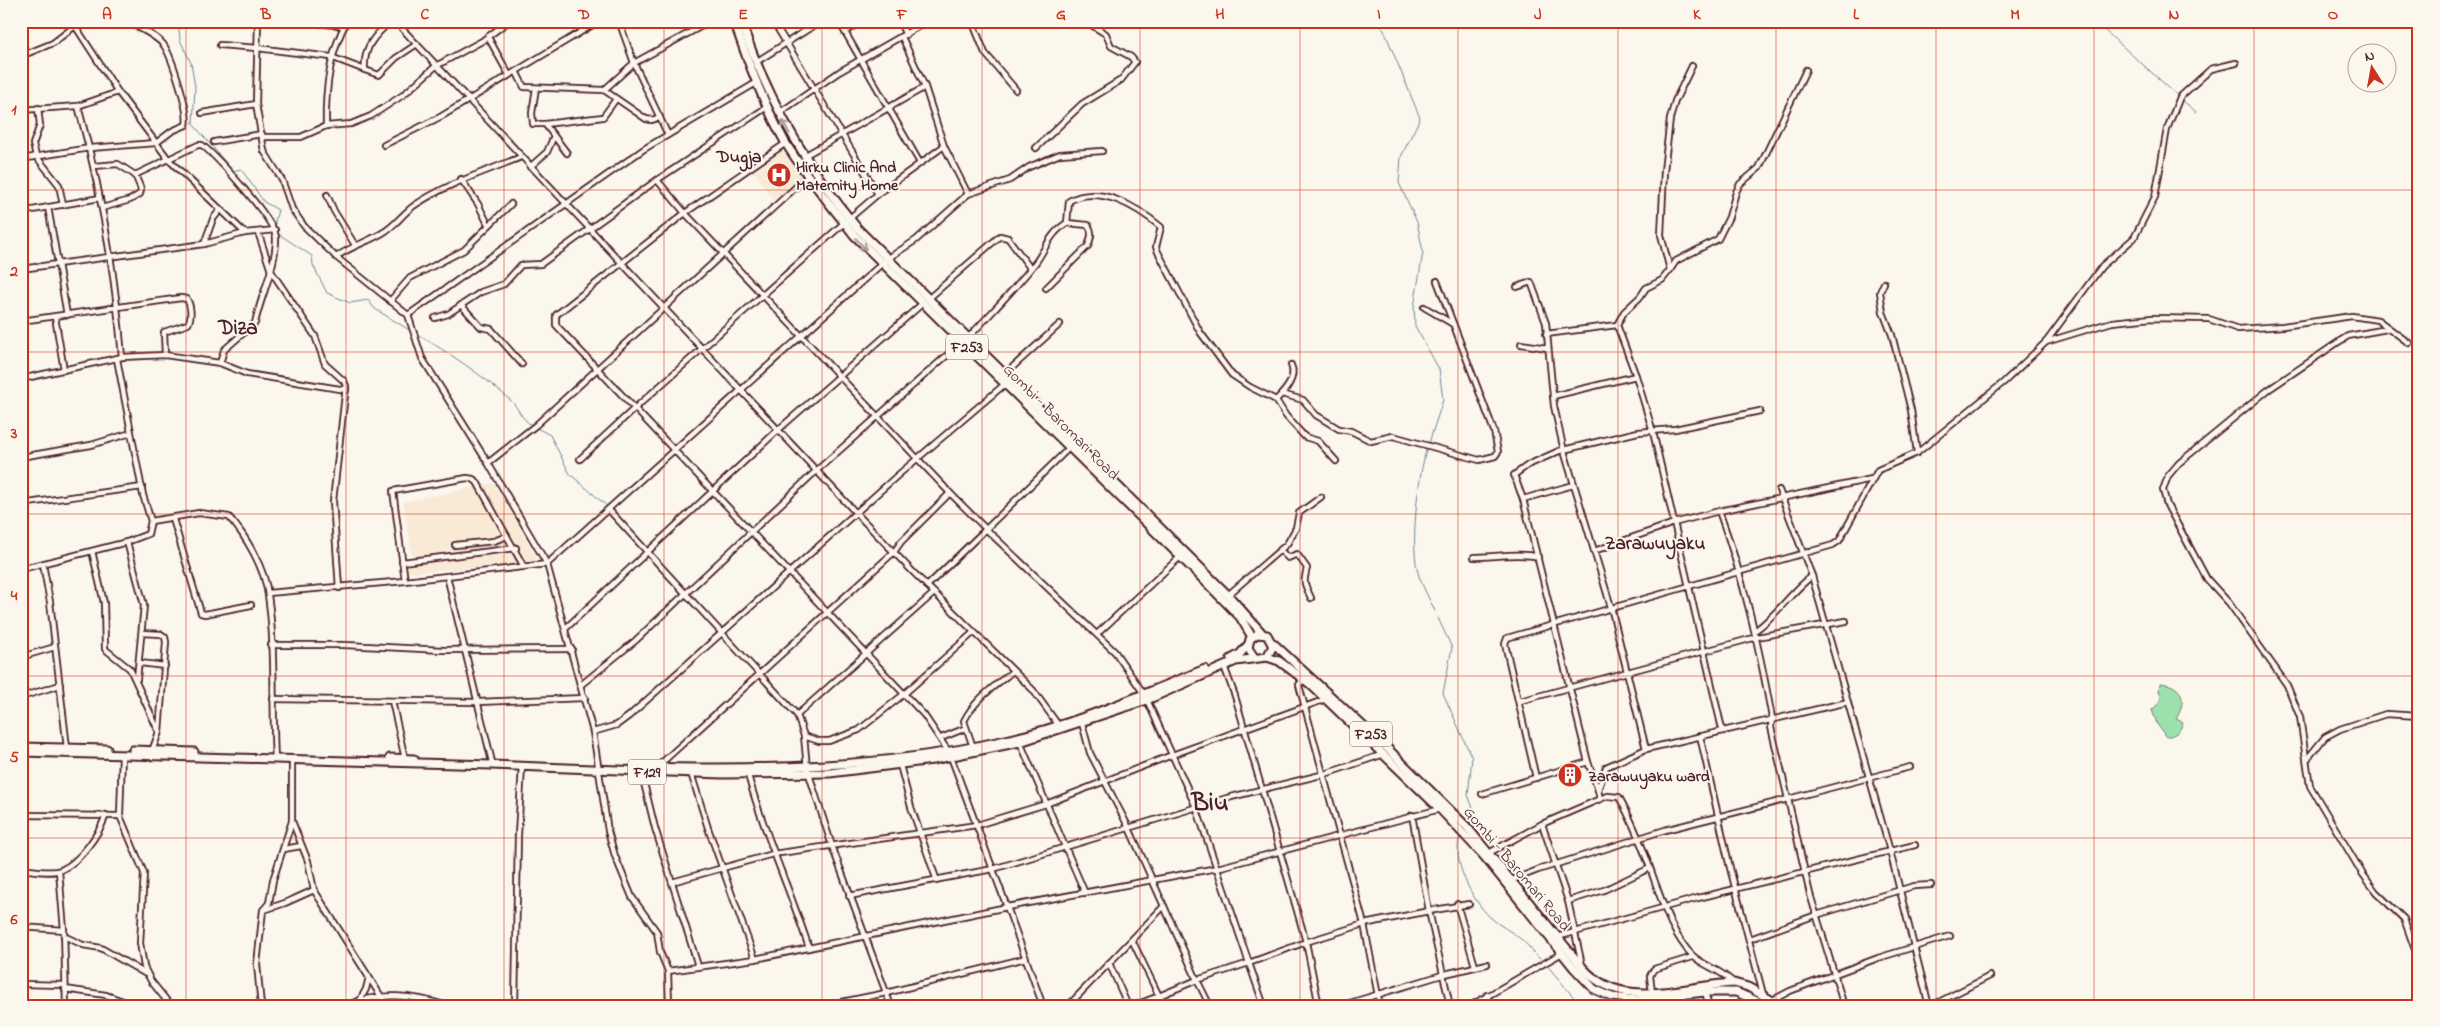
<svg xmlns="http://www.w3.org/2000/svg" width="2440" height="1027" font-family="'Indie Flower',sans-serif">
	<rect width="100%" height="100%" fill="#fbf7ec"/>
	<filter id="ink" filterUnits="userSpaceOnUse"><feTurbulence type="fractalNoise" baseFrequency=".02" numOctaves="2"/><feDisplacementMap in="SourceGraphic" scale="10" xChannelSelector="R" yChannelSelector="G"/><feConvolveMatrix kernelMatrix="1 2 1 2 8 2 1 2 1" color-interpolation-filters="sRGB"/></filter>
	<g filter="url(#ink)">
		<g fill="#f9ead6">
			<polygon points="786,148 804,177 773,200 754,172"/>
			<polygon points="493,483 506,502 539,562 405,573 403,561 413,560 403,502"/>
		</g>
		<path fill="#9ce1ad" stroke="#73806c" d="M2160,683C2184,685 2187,701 2176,719L2183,722C2180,732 2176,735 2166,737L2157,724L2152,710L2158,704L2162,695L2159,692Z"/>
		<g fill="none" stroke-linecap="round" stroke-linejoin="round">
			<g stroke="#6c8699" stroke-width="1">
				<polyline points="178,21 180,40 191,63 195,87 193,124 233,171 241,169 264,202 278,210 275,221 276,230"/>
				<polyline points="1376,21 1384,30 1420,118 1401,157 1399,183 1417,222 1423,252 1414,307 1415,326 1439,369 1443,400 1429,443"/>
				<polyline points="2094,21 2178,96"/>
				<polyline points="2181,99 2196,112"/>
				<polyline points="277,233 312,256 313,265 327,293 350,303 368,300 375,309 411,331"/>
				<path d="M417,334C449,353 481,374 509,399C519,407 520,419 532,425"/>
				<polyline points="535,427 550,435 570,474 608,507"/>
				<path d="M1427,447C1418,477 1409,547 1419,576C1423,588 1430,600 1435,611"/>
				<polyline points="1438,618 1452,648 1443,693 1472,758 1468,795 1475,813 1469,826"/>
				<path d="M1460,836C1451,861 1472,900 1490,917C1499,926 1512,931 1522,940C1529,946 1535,955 1543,962"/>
				<polyline points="1546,964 1581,1006"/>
			</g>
			<defs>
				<g id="street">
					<polyline points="72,21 118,92 169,160 245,233"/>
					<polyline points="258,21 256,104 264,151 282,180 292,209 304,226 336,257 408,315 422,358 488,463 547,564 405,581 268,593"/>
					<polyline points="299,21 344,26"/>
					<polyline points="395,21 857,514 914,573 1033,690 1059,726"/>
					<polyline points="619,21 634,63 668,135"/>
					<polyline points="773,21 878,194"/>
					<polyline points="838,21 845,32 856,25"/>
					<polyline points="899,21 906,35"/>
					<polyline points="972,21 985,53 1016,90"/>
					<polyline points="845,32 920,163"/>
					<polyline points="488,37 509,75"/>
					<polyline points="902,37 925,87 944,146 968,194"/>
					<path d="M220,45L257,48L331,57L365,70C363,47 375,35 391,21"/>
					<polyline points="21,56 53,43 75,26"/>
					<polyline points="756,62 821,21"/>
					<polyline points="365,70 379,75 396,58 417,44"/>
					<polyline points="516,71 524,87 604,90 646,119 652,120 660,117"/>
					<polyline points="604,90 634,63 711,21"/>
					<path d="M78,106C101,188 115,273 122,357"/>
					<polyline points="38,108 40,125 33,144 36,156 59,185 63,205"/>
					<polyline points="21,110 78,106 118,92"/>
					<polyline points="202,113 256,104"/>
					<polyline points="779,113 839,72 928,21"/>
					<polyline points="545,124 603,117 616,99"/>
					<path d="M326,126C325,91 329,53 347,21"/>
					<polyline points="554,136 567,153"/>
					<polyline points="262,137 301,137 326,126 351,124 371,116 403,95 436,66 482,41 509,21"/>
					<polyline points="214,142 262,134"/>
					<polyline points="786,143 685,213 556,315 556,325 924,715 948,751"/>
					<polyline points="384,145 442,116 599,21"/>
					<polyline points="1036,148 1082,104 1121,80 1135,62 1131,57 1111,46 1106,34 1085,21"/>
					<polyline points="804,156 925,87"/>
					<path d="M21,159L90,148L156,143L172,131L186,125C190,112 171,54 163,44C154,34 138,28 127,21"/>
					<path d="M94,166L118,164L135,175L198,145H202C217,157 276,221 276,238C276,267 261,295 255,323L224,350L220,363"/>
					<polyline points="530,167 547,152 554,136 545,124 533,124 532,113 536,88"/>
					<polyline points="461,179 478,204 488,224"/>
					<polyline points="657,180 685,213 950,493"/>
					<polyline points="327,195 334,211 355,245"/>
					<polyline points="48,207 67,315"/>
					<polyline points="102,208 130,200 140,194 141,189 135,175"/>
					<polyline points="21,212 100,198"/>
					<polyline points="258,232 271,271 315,336 325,364 344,381 346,386 333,501 339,588"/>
					<polyline points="204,244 245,233 275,230"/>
					<path d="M336,257C351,246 368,242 384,232C396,225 403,213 415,205C448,183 485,172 521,157"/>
					<polyline points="21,269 204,244 213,219 220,210"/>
					<polyline points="1670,270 1676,261 1718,239 1729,217 1736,192 1740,184 1759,168 1806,70"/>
					<polyline points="1884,283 1880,292 1883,312 1892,335 1911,410 1917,453 2004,382 2046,342 2102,266 2134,238 2155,197 2167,129 2180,97 2211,69 2236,63"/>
					<polyline points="1517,287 1531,282 1546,323 1554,406 1564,451 1611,607 1646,749"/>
					<path d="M1046,288L1088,246C1091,238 1093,232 1088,225L1067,223L1069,201C1100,184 1137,207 1161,227L1156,247L1158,252L1200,332L1232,375L1250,387L1276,400L1286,416L1305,437L1318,441L1336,461"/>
					<polyline points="928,299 1000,236 1008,238 1030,268"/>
					<polyline points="390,301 410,278 464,250 511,204"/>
					<polyline points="461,305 481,327 491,329 522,364"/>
					<polyline points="1424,307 1453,324"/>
					<polyline points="408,315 644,149 756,83"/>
					<polyline points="55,317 64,370"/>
					<polyline points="435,318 448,314 481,292 504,284 521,265 541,264 657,180 767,107"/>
					<path d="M21,321L181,298L187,299C191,306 192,317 188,324L164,332L165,355"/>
					<polyline points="1617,325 1624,312 1640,297 1646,288 1662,280 1670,270 1661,235 1664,171 1670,119 1675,101 1692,66"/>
					<polyline points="2387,329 2348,336 2340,341 2268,390 2179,463 2168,476 2163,490 2167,505 2207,579 2229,603 2287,685 2300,717 2310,786 2362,873 2376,892 2404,919 2419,961"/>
					<polyline points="1546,334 1617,325 1636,376 1653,432 1722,729"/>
					<path d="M968,338C991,313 1015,289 1036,262C1046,248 1051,232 1067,223"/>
					<polyline points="2046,342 2112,322 2152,318 2209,319 2238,329 2283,326 2352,316 2378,320 2409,343"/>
					<polyline points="1521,344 1547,348"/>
					<polyline points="1005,374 1060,324"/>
					<polyline points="21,379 122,357 165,355 220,363 247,374 346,390"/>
					<polyline points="1282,394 1303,400 1316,415 1339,429 1351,431 1371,441 1393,436 1479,460 1495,456 1498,452 1494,431 1437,281"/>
					<polyline points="1553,396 1636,376"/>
					<path d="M1276,400C1285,391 1297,378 1291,365"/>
					<polyline points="1069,448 986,529 1115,652 1144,694"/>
					<polyline points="21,457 91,445 131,433"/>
					<polyline points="580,459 635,408 844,223 878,194 944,146"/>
					<polyline points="488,463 536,425 808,176"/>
					<polyline points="1779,490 1812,576 1890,851 1929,1006"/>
					<polyline points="1523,499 1573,485"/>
					<polyline points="21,504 142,487"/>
					<polyline points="609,510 797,715 804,736 807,768 832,846 891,1006"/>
					<polyline points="173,519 201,613 205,614 251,605"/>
					<path d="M151,521L199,513L229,517C246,536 265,569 268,595C276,649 272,705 275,759"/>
					<polyline points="127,542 144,605 137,679"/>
					<polyline points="455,545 494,541 507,536"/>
					<path d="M1280,550L1288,558L1297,554L1307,568C1303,583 1304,583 1311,598"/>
					<polyline points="92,551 104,603 105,649 130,669 159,732"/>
					<polyline points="1594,551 1674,523 1719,511 1872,479"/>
					<path d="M1474,557C1493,557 1521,552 1538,557"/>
					<polyline points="402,562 516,548"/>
					<polyline points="43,564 50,602 67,748"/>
					<polyline points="21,569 127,542 148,534 151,521 143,495 117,359"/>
					<polyline points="447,576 492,762"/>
					<polyline points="405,581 393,491 467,478 473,479 477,482 524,567"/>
					<polyline points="1228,595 1287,544 1296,528 1299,513 1321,497"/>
					<polyline points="566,628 778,430 923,303"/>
					<path d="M1756,630C1777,615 1791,592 1812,576"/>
					<polyline points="142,633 161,634 165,637 166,642 159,732 152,751"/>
					<polyline points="1097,634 1180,557"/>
					<polyline points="271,645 345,645 443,650 572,649"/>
					<polyline points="21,657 55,647"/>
					<polyline points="140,663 165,666"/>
					<polyline points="1224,666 1235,696 1306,942 1364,924 1380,1006"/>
					<polyline points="1303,679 1299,685 1300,689 1364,924 1429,911 1412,815"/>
					<polyline points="582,684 635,641 816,471 962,342"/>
					<polyline points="21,697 60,685"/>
					<polyline points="273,699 478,702 585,698"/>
					<polyline points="1147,700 1196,807 1249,963 1306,942 1319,1006"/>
					<polyline points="392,701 405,759"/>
					<polyline points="1520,701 1757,637 1846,621"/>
					<polyline points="797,715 934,593"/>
					<polyline points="1082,723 1090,753 1129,828 1197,980 1249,963 1264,1006"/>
					<polyline points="593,732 617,725 629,716 898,475 1005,384"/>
					<polyline points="804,736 819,741 829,741 859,730 904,694 974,632"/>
					<polyline points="1700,736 1730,868 1763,994"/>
					<polyline points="941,738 966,728"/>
					<polyline points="1020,742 1085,893"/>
					<path d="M973,747L964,721C974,700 996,685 1013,671"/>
					<polyline points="122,754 120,816 144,873 140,943 144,967 151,981 171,1006"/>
					<polyline points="951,757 1007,907 1217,868 1440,809"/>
					<polyline points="2308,758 2325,737 2340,729 2386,714 2419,716"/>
					<polyline points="900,765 911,807 937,881"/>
					<polyline points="657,767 894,552 901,542 950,493 986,529 927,586"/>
					<polyline points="641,771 655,828 698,966"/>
					<polyline points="691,773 708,828 755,959"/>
					<path d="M748,775C764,834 790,889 809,948"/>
					<polyline points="1536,778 1505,644 1507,638 1833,545 1839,541 1878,470 1917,453"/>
					<polyline points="1598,790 1588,762 1523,499 1514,475 1528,465 1559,451 1638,432 1675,429 1760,411"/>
					<polyline points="1482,794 1588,762"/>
					<polyline points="1600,799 1598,790 1606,767 1646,749 1848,702"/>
					<polyline points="21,815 120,816"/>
					<polyline points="292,821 308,861 314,890 387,1006"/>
					<polyline points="1542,824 1568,901 1582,965"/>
					<polyline points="284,849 301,846"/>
					<path d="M1487,854L1542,824L1607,796L1619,797C1634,824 1645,853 1655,882C1664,907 1673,936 1693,956C1704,966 1721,970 1734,983"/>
					<path d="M21,869C32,870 51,874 61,870C80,862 99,834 106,815"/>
					<polyline points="59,871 64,930 66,1006"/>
					<path d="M1512,880L1538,870L1665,830L1788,799L1771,727L1772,718C1759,647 1744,579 1719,511"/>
					<polyline points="672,882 773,854 977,825 1046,804 1172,755 1326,699"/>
					<polyline points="849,896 993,869 1227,798 1325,774 1384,754"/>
					<polyline points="1568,901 1604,890 1650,868"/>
					<polyline points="1457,904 1475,966"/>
					<polyline points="264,910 285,903 314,890"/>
					<polyline points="21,927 64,930"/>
					<polyline points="64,936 83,945 101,948 146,974"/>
					<polyline points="1557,937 1698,898 1915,845"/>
					<polyline points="1750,939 1816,915 1914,886 1931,885"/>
					<polyline points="1132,940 1159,996 1197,980 1210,1006"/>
					<polyline points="1109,963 1128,1006"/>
					<polyline points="668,971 755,959 1007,907 1043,1006"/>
					<polyline points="21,984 64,985"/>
					<polyline points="65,989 106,995 137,1006"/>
					<polyline points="1705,992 1709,1006"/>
					<polyline points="1652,993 1650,976 1654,969 1693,957"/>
					<polyline points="1487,995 1489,1006"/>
					<polyline points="1773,1000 1790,991 1878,958 1950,936"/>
					<polyline points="261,1006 257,964 263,910 269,903 273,880 292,821 292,760"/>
					<path d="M345,1006C380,991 412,995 448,1006"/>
					<polyline points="357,1006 366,989 369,977"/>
					<polyline points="515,1006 518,835 522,766"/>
					<polyline points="669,1006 668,971 660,952 657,932 632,897 615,856 608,831 593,732 547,564 887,259 916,240 968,194 1010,180 1029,167 1060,154 1102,151"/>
					<polyline points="822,1006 886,993 1026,958"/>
					<polyline points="1068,1006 1164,906"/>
					<polyline points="1133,1006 1159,996 1164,1006"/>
					<polyline points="1340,1006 1445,974 1487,964"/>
					<polyline points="1450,1006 1429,911 1469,904"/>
					<polyline points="1470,1006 1562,953"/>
					<polyline points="1844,1006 1810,894 1788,799 1910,767"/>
					<polyline points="1931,1006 1990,976"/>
				</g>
				<g id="primary">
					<path d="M734,21C748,63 763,103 785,142C805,175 830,204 854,235L1198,574L1240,617L1252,637"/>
					<path d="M741,21C767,99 806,166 858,229L1228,595L1262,633"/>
					<path d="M1273,643L1386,747L1467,827L1583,968C1622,1012 1683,985 1734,983L1748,987L1782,1006"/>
					<polyline points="1267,657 1279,661 1310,684 1440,809 1484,856 1574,968 1594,989 1612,997 1636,1000 1705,992 1736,992 1768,1006"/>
					<polyline points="1231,659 1240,654 1248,645"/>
					<polyline points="21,747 107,749"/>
					<polyline points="133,750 194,752"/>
					<polyline points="21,752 492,765 722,774 830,773 933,760 1020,742 1147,700 1236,661 1267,657 1273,646 1267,635 1257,634 1250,639 1248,648 1254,657"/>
					<polyline points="390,758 414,759"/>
					<path d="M640,767C762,770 882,768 1001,741C1072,726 1138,696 1205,669"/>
				</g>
			</defs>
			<use href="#street" stroke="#4a1f2b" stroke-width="8"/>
			<use href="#primary" stroke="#4a1f2b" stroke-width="11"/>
			<use href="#street" stroke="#fbf7ec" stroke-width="4.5"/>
			<use href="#primary" stroke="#fbf7ec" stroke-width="7"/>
		</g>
		<defs><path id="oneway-shaft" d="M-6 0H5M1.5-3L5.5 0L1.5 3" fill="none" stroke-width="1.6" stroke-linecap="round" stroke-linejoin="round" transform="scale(1.25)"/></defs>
		<g stroke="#ab9695">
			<use href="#oneway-shaft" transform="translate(786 127) rotate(-118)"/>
			<use href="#oneway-shaft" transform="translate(861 244) rotate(47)"/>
		</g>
	</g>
	<path fill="none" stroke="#c8321e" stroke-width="1" stroke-opacity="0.55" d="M186,21V1006M346,21V1006M504,21V1006M664,21V1006M822,21V1006M982,21V1006M1140,21V1006M1300,21V1006M1458,21V1006M1618,21V1006M1776,21V1006M1936,21V1006M2094,21V1006M2254,21V1006M21,190H2419M21,352H2419M21,514H2419M21,676H2419M21,838H2419"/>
	<defs>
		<symbol id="hospital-disc" viewBox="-11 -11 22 22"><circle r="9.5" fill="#c8321e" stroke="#fbf7ec"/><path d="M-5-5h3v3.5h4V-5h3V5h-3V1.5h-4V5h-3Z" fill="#fff"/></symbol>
		<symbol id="building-disc" viewBox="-11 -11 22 22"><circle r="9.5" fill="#c8321e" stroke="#fbf7ec"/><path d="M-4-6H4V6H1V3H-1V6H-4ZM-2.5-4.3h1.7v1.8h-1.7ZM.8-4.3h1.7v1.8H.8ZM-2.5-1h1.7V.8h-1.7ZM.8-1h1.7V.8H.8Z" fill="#fff"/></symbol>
	</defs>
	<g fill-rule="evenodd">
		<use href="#hospital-disc" x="765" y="161" width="28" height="28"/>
		<use href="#building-disc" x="1556" y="761" width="28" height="28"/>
	</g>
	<g text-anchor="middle" stroke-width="4" stroke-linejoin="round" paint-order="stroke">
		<g fill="#fbf7ec" stroke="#7f6065" stroke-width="1">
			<rect x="946" y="334.5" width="42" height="25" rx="4"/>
			<rect x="1350" y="721.5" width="42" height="25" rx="4"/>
			<rect x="628" y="759.5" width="38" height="25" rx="4"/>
		</g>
		<g font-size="15" font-weight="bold" fill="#4a1f2b">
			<text x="967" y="352">F253</text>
			<text x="1371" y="739">F253</text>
			<text x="647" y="777">F129</text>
		</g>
		<g font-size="16" font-weight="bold" fill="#4a1f2b" stroke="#fbf7ec" text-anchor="start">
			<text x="796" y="172">Hirku Clinic And<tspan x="796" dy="18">Maternity Home</tspan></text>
			<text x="1588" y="781">Zarawuyaku ward</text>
		</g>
		<g font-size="16" fill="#4a1f2b" stroke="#fbf7ec">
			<text transform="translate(1062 421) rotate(45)" y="6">Gombi - Baromari Road</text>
			<text transform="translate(1518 868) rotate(50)" y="6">Gombi - Baromari Road</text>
		</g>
		<g font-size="18" font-weight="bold" fill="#4a1f2b" stroke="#fbf7ec">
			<text x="739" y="162">Dugja</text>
		</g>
		<g font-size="19" font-weight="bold" fill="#4a1f2b" stroke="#fbf7ec">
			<text x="1655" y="549">Zarawuyaku</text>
		</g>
		<g font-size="21" font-weight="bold" fill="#4a1f2b" stroke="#fbf7ec">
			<text x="238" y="334">Diza</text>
		</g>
		<g font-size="26" font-weight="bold" fill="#4a1f2b" stroke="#fbf7ec">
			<text x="1210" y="810">Biu</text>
		</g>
	</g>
	<rect width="2440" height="1027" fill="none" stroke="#fbf7ec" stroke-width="55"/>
	<g transform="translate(2372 68) rotate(349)"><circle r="24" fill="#fbf7ec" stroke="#b4a19f"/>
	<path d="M0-4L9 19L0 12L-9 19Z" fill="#c8321e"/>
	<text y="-8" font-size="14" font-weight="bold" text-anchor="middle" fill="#4a1f2b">N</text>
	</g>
	<rect x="28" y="28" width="2384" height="972" fill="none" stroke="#c8321e" stroke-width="2"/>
	<g font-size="16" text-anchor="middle" font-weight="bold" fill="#c8321e">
		<text x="107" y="19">A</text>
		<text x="266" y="19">B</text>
		<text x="425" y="19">C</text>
		<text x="584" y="19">D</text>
		<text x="743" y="19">E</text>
		<text x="902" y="19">F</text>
		<text x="1061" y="19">G</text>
		<text x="1220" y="19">H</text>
		<text x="1379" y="19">I</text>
		<text x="1538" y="19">J</text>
		<text x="1697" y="19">K</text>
		<text x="1856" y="19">L</text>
		<text x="2015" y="19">M</text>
		<text x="2174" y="19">N</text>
		<text x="2333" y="19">O</text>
		<text x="14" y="114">1</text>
		<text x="14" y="276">2</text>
		<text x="14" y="438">3</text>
		<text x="14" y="600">4</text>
		<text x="14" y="762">5</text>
		<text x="14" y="924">6</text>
	</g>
</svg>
